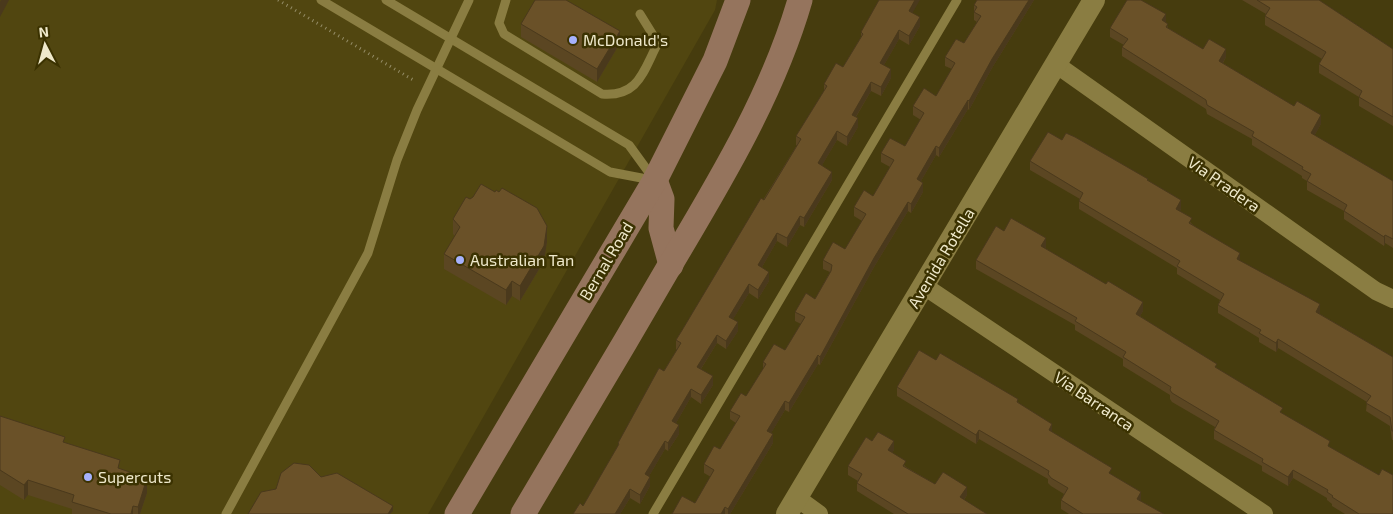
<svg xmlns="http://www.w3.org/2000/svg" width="1393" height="514" font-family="'Exo 2',sans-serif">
	<rect width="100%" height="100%" fill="#463c0e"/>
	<polygon fill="#514610" points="0,0 717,0 715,10 428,514 0,514"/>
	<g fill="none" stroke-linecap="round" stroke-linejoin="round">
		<polyline stroke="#958d67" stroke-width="3" stroke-dasharray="1 4" stroke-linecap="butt" points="278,0 415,81"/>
		<g stroke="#8a7d42" stroke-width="9">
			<polyline points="321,0 610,172 652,180"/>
			<polyline points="386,0 629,145 653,178"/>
			<path d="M506,0L499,23L504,34L602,94C639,97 643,71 658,43L640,14"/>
			<polyline points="226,514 368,253 397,160 417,110 469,0"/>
			<polyline points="653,514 957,0"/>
		</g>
		<g stroke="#8a7d42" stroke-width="18">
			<polyline points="1057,65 1376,291 1393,299"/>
			<polyline points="924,286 1264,514"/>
			<polyline points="797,498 819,514"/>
		</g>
		<polyline stroke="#8a7d42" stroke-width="22" points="787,514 1094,0"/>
		<g stroke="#95745d" stroke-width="25">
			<polyline points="655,180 662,199 661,228 671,265"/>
			<polyline points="457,514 655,180 715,61 738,0"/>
			<path d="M523,514C571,433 619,353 666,272C717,186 772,97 800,0"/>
		</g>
	</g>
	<g fill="#5b4622">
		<polygon points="977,0 1034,0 992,68 969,110 968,109 939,157 936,155 921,181 923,192 911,213 908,211 874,267 820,365 818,364 789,412 785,410 771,433 773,443 730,514 671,514 695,503 711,477 704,473 704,464 720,449 736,423 730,419 730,411 746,396 763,369 763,362 785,350 801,324 795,321 795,312 815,299 830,272 823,269 823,260 845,249 862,221 854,216 854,207 873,196 890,167 881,162 881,153 905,146 921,120 913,115 913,106 936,96 952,69 945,66 945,57 964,43 977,22 974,20 974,5"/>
		<polygon points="1242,0 1319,0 1393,49 1393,126 1359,106 1359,97 1319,73 1319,64 1322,59 1265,25 1265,16 1266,14"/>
		<polygon points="912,13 920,26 909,45 899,39 884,65 891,78 881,96 871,91 856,117 858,127 847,146 837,140 822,165 832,180 804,227 800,225 787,247 777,241 762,267 769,281 758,299 749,293 733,319 738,331 726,349 717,343 701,369 713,385 701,404 691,397 676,423 679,434 668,451 665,449 649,476 650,486 640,504 630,498 620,514 573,514 583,506 618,447 618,443 677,350 676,349 676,340 797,145 796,145 796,136 824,91 824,84 843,67 861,37 861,32"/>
		<polygon points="1166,22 1168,28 1203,49 1226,57 1223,63 1321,124 1314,136 1393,181 1393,248 1385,243 1384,246 1344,219 1344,211 1307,190 1307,181 1302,178 1302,176 1252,145 1252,139 1207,114 1206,109 1122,56 1122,47 1124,45 1110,37 1110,28"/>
		<polygon points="521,24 620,43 597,82 521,37"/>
		<polygon points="1062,140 1148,181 1181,209 1180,211 1192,224 1240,261 1320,313 1320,314 1393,357 1393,440 1392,440 1390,426 1366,411 1367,402 1278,348 1276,352 1259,342 1259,338 1218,313 1218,305 1220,300 1177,274 1177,268 1079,209 1079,201 1080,199 1030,170 1030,161"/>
		<polygon points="453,219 547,242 544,261 520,301 512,296 506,305 444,269 444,254 455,236 453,234"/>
		<polygon points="1004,231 1046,247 1045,248 1143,311 1140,316 1283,414 1330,447 1393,514 1345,514 1332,506 1332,504 1327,500 1327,498 1293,478 1288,486 1262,471 1262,466 1214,439 1214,430 1215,427 1172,402 1170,399 1170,395 1123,366 1123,359 1075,330 1075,325 976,269 976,260"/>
		<polygon points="897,387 1018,402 1052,433 1112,475 1141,501 1164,514 1069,514 1061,509 1061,500 1064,494 1051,486 1048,483 1048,479 979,439 976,444 897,396"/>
		<polygon points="0,416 65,443 120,469 147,493 140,514 72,514 72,509 28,495 24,500 0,485"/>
		<polygon points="872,441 894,450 892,452 906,467 935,484 967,495 964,500 987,514 894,514 857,491 857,483 858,481 848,475 848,466"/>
	</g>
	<g fill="#4a391c">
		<polygon points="1,0 9,0 0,17 0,2"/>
		<polygon points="915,0 920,0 909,19 909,11"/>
		<polygon points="1029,0 1034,0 992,68 969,110 969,101 992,59"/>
		<polygon points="1166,14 1166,23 1162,20"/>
		<polygon points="920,17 920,26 909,45 909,36"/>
		<polygon points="899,30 899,39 880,72 880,63"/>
		<polygon points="620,31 620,43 597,82 597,69"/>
		<polygon points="1226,49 1226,57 1219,69 1219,61"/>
		<polygon points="891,69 891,78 881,96 881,87"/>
		<polygon points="871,82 871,91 852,123 852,115"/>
		<polygon points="968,100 968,109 939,157 939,148"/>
		<polygon points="1321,115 1321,124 1311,142 1311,133"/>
		<polygon points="858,118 858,127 847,146 847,137"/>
		<polygon points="837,131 837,140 818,172 818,163"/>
		<polygon points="936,146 936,155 917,188 917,179"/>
		<polygon points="832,172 832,180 804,227 804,218"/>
		<polygon points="923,183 923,192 911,213 911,204"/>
		<polygon points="1181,200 1181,209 1176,218 1176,209"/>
		<polygon points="908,202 908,211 874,267 820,365 820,357 874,258"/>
		<polygon points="800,216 800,225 787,247 787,238"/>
		<polygon points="547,226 547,242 544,261 520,301 520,286"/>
		<polygon points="777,233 777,241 758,274 758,265"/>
		<polygon points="1385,235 1385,243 1384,246 1384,237"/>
		<polygon points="1046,238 1046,247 1041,255 1041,246"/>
		<polygon points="1240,253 1240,261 1237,259"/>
		<polygon points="769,272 769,281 758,299 758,290"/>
		<polygon points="512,281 512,296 506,305 506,290"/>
		<polygon points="749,284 749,293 729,326 729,317"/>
		<polygon points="1143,302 1143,311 1136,323 1136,314"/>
		<polygon points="1320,304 1320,313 1316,321 1316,312"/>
		<polygon points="738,322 738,331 726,349 726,341"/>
		<polygon points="717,335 717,343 697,375 697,367"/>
		<polygon points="1278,339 1278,348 1276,352 1276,343"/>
		<polygon points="818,355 818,364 789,412 789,403"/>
		<polygon points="713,376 713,385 701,404 701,395"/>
		<polygon points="691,389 691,397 672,430 672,421"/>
		<polygon points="785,401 785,410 767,440 767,431"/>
		<polygon points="1052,424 1052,433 1049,430"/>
		<polygon points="679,425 679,434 668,451 668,443"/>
		<polygon points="979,430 979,439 976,444 976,435"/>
		<polygon points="773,434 773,443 730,514 728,514 728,509"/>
		<polygon points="665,441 665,449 645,483 645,474"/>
		<polygon points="894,441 894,450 888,459 888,450"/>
		<polygon points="1293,470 1293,478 1288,486 1288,477"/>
		<polygon points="650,477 650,486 640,504 640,495"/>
		<polygon points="147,478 147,493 140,514 138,514 138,507"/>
		<polygon points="28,480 28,495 24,500 24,485"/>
		<polygon points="967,487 967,495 960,506 960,497"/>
		<polygon points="630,489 630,498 620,514 615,514"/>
		<polygon points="1141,492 1141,501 1137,499"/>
		<polygon points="133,506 133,514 131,514"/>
		<polygon points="393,506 393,511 390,514 388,514"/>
		<polygon points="725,507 725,514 721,514"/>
	</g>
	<g fill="#6a5128" stroke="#4a391c">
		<polygon points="535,0 566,0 620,31 597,69 521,24"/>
		<polygon points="879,0 915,0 909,11 920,17 909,36 899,30 880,63 891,69 881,87 871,82 852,115 858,118 847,137 837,131 818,163 832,172 804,218 800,216 787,238 777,233 758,265 769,272 758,290 749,284 729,317 738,322 726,341 717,335 697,367 713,376 701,395 691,389 672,421 679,425 668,443 665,441 645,474 650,477 640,495 630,489 615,514 573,514 580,503 583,506 619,444 618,443 659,368 664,371 681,343 676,340 681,332 761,198 764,200 801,139 796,136 827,86 824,84 836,63 843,67 863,34 861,32"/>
		<polygon points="977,0 1029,0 992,59 969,101 968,100 939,148 936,146 917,179 923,183 911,204 908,202 874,258 820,357 818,355 789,403 785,401 767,431 773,434 728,509 725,507 721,514 672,514 682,496 695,503 714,470 704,464 714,446 720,449 740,416 730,411 741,393 746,396 766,364 763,362 774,344 785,350 805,317 795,312 806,293 815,299 831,271 832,265 823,260 833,242 845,249 866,214 854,207 864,190 873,196 894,160 881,153 890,138 905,146 924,113 913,106 924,88 936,96 955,63 945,57 956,39 964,43 981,16 974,12 977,7 974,5"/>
		<polygon points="1127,0 1141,0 1166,14 1162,20 1168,24 1166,27 1203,49 1209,39 1226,49 1219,61 1294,106 1297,101 1321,115 1311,133 1393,181 1393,239 1385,235 1384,237 1344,211 1347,205 1307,181 1311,174 1302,169 1303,167 1252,136 1254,132 1207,105 1206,100 1122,47 1128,39 1110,28"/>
		<polygon points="1257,0 1319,0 1393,49 1393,117 1359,97 1362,91 1319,64 1326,52 1265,16 1270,8"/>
		<polygon points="1048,132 1062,140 1066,133 1075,137 1148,179 1147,180 1181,200 1176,209 1192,218 1189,223 1240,253 1237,259 1320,304 1316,312 1393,357 1393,431 1392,431 1390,417 1366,403 1371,396 1278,339 1276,343 1259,333 1261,330 1218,305 1224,294 1177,266 1180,261 1079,201 1083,193 1030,161"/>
		<polygon points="481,184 495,192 496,190 499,192 502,188 537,208 547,226 544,246 520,286 512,281 506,290 444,254 460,227 453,219 466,197 470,199 473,197"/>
		<polygon points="1011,218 1046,238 1041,246 1106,284 1108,281 1143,302 1136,314 1217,364 1215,367 1283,408 1280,412 1330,441 1328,446 1379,475 1382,469 1393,475 1393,514 1359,514 1332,497 1333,496 1327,492 1328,490 1293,470 1288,477 1262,462 1263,459 1214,430 1219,421 1172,393 1170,390 1171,387 1123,357 1126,352 1075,321 1077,318 976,260 996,226 1004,231"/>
		<polygon points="919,350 936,360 940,353 1018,399 1017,402 1052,424 1049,430 1112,468 1109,473 1141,492 1137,499 1164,514 1083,514 1061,500 1068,488 1051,478 1048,474 1049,471 979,430 976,435 897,387"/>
		<polygon points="0,416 65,437 63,442 120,460 118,468 147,478 138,507 133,506 131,514 111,514 72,502 74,495 28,480 24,485 0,470"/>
		<polygon points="878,432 894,441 888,450 906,461 903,466 935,484 943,472 967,487 960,497 987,514 908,514 857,483 862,474 848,466 866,437 872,441"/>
		<polygon points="294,463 309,465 321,477 337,473 393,506 388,514 248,514 261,492 276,489 281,473"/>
	</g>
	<g fill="#a6b1fc" stroke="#3b3201" stroke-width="2">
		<circle cx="573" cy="40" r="5"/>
		<circle cx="460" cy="260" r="5"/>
		<circle cx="88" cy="477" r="5"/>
	</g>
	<g text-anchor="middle" stroke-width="5" stroke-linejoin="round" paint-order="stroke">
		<g font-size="16" fill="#efe9cb" stroke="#3b3201" text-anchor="start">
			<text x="583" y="46">McDonald's</text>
			<text x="470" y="266">Australian Tan</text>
			<text x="98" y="483">Supercuts</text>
		</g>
		<g font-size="16" fill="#efe9cb" stroke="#3b3201">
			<text transform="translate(1224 184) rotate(35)" y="6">Via Pradera</text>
			<text transform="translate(941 258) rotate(-59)" y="6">Avenida Rotella</text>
			<text transform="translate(606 261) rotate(-59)" y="6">Bernal Road</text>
			<text transform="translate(1094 401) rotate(34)" y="6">Via Barranca</text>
		</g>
	</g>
	<g transform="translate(45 45) rotate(354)" stroke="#3b3201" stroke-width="4" paint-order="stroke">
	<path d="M0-4L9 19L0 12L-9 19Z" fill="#efe9cb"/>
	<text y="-8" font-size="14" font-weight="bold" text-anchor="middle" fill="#efe9cb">N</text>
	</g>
</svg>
